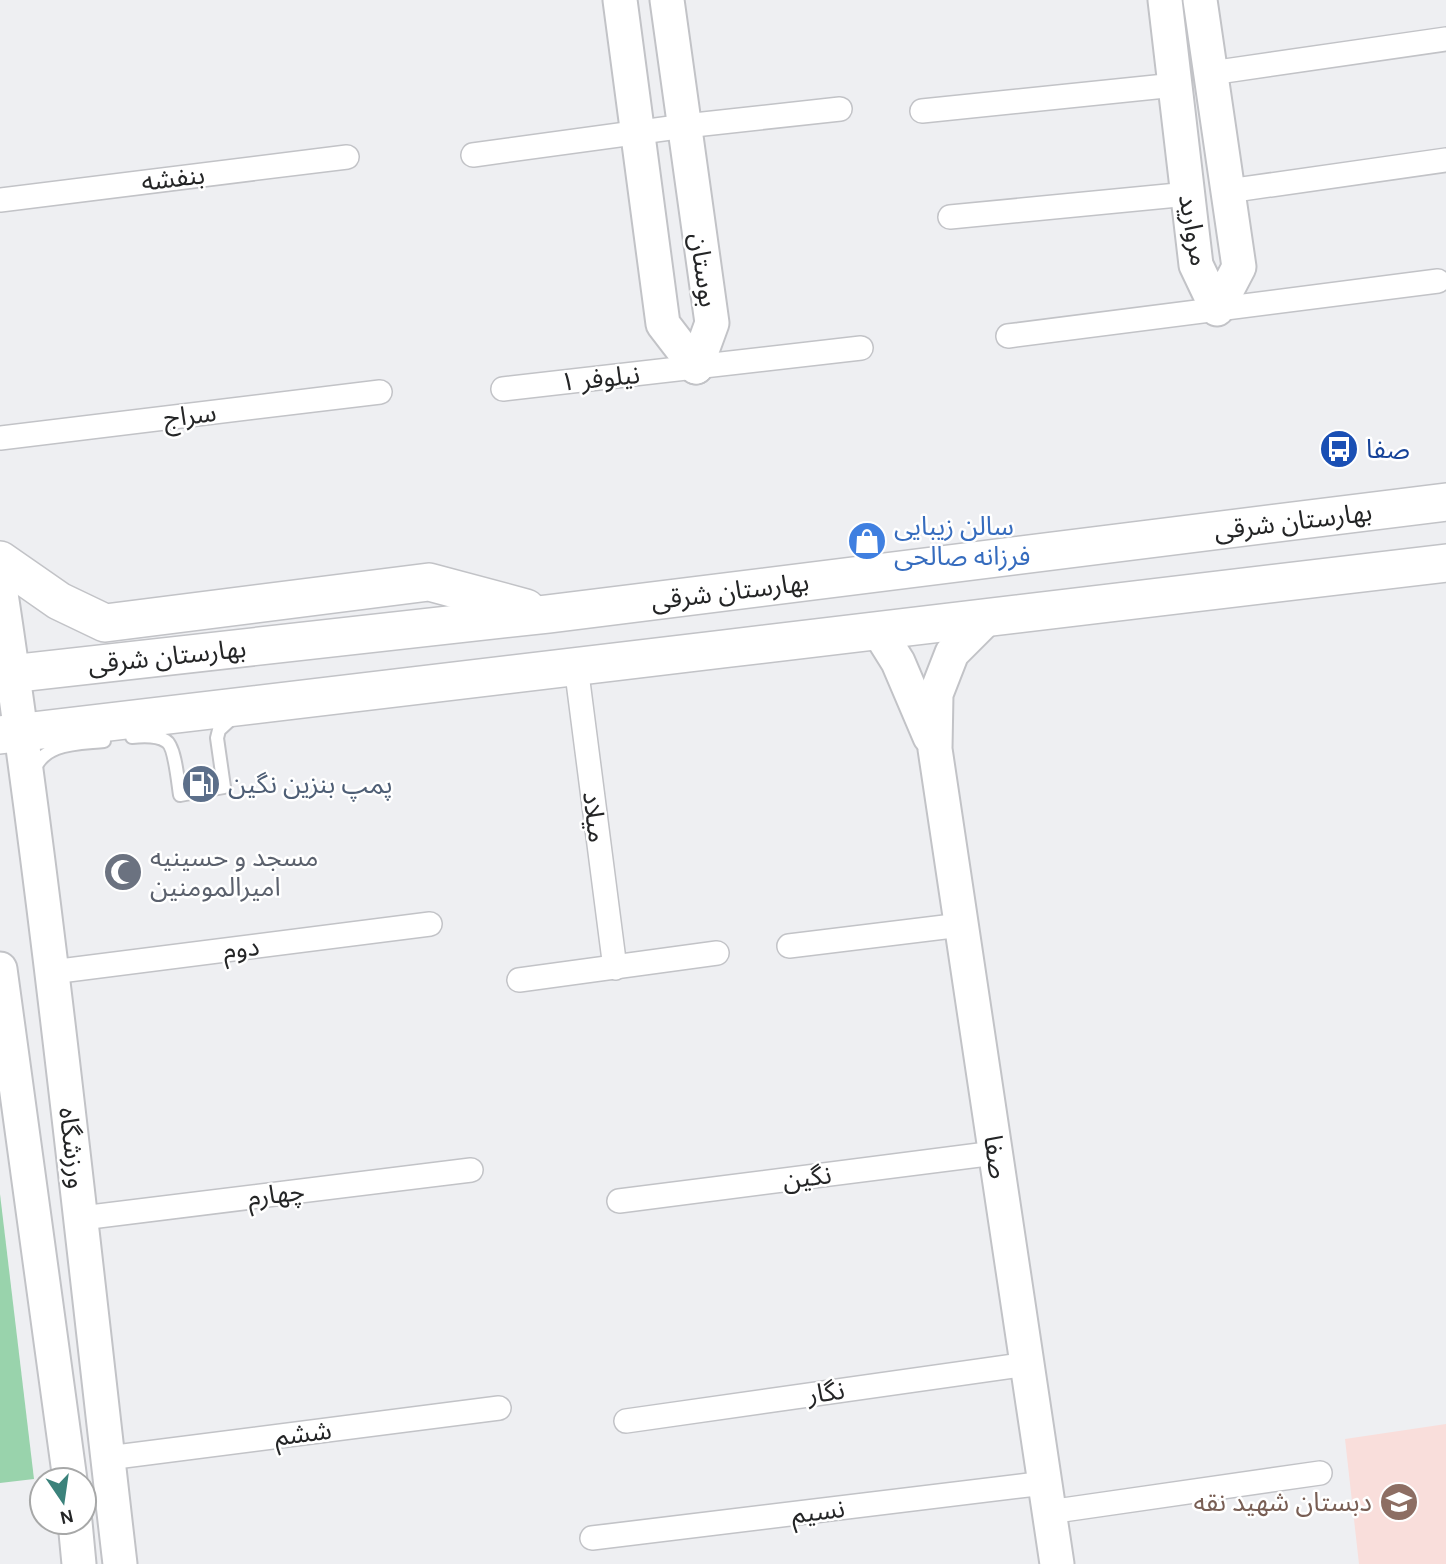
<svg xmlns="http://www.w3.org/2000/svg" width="1446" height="1564" font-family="Karla,'Noto Sans Arabic',sans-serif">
	<rect width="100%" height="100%" fill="#eeeff2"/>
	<polygon fill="#f9dedb" points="1446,1424 1446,1564 1359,1564 1345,1439"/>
	<polygon fill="#99d3ac" points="0,1194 34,1479 0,1483"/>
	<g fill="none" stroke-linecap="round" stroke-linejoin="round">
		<defs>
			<g id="lane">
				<path d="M132,737C142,736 157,735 166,741C175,746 178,783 180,795L224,787L217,738L219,730L232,718"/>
				<path d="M33,772C44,742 76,744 104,741"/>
			</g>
			<g id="street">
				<polyline points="1211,73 1446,39"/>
				<polyline points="922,111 1175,85"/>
				<polyline points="473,155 685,126 840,109"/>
				<polyline points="1228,191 1446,160"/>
				<polyline points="0,200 347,157"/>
				<polyline points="950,217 1188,194"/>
				<polyline points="1008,336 1438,281"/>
				<polyline points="503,389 861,348"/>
				<polyline points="0,438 380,392"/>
				<polyline points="576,666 615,968"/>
				<polyline points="789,946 961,925"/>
				<polyline points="52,972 430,924"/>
				<polyline points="519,980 717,953"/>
				<polyline points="619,1201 995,1153"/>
				<polyline points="82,1218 471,1170"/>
				<polyline points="626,1421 1027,1364"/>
				<polyline points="108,1458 499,1408"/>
				<polyline points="1049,1512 1320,1473"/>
				<polyline points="592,1538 1045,1483"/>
			</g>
			<g id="secondary">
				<polyline points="620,0 663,324 696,367"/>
				<polyline points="667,0 712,323 696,367"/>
				<polyline points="1165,0 1196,265 1217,309 1239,267 1200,0"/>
				<path d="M0,587C49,912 82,1238 120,1564"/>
				<polyline points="988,617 952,653 936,694 935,749 1057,1564"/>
				<polyline points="878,630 898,662 930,737"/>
				<polyline points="0,969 70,1480"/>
				<polyline points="75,1522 79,1564"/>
			</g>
			<g id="primary">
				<polyline points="0,560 59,601 105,623 429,582 526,608"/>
				<polyline points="0,675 548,614 1446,502"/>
				<path d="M0,735C482,678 964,620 1446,563"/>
			</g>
		</defs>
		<use href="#lane" stroke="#c2c3c7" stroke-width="16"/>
		<use href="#street" stroke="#c2c3c7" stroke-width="26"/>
		<use href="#secondary" stroke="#c2c3c7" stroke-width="37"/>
		<use href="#primary" stroke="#c2c3c7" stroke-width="40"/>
		<use href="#lane" stroke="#fff" stroke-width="12"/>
		<use href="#street" stroke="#fff" stroke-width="23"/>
		<use href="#secondary" stroke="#fff" stroke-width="33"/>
		<use href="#primary" stroke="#fff" stroke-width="37"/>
	</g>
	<defs>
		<symbol id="bus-disc" viewBox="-11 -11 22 22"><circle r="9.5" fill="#1a4fb4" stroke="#fff"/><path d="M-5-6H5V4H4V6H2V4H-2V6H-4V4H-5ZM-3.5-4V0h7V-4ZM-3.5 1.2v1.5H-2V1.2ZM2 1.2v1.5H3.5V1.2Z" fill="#fff"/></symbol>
		<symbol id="shop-disc" viewBox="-11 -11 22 22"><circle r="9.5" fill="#3f7fe0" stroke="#fff"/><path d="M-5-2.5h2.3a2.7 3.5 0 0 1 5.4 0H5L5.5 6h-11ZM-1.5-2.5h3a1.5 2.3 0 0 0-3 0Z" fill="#fff"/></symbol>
		<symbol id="fuel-disc" viewBox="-11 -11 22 22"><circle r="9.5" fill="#5c6f8a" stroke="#fff"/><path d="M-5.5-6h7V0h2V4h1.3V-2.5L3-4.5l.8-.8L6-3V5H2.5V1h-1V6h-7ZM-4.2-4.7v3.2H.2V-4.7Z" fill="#fff"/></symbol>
		<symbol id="mosque-disc" viewBox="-11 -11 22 22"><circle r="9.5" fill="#6b7280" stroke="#fff"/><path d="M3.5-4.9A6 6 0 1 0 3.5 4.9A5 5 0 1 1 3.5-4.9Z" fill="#fff"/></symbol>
		<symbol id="school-disc" viewBox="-11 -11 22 22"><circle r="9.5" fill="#8d6e63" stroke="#fff"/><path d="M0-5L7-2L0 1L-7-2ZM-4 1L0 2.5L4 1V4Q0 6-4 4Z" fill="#fff"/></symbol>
	</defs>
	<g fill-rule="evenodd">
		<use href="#bus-disc" x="1317" y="427" width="44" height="44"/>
		<use href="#shop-disc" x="845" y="519" width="44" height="44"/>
		<use href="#fuel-disc" x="179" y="762" width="44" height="44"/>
		<use href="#mosque-disc" x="101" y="850" width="44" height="44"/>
		<use href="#school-disc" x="1377" y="1480" width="44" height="44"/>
	</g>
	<g text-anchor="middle" stroke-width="5" stroke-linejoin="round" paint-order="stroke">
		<g font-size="26" fill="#242526" stroke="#fff">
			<text transform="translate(173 178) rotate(-7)" y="9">بنفشه</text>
			<text transform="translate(1194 230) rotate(80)" y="9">مروارید</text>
			<text transform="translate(704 270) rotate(82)" y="9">بوستان</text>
			<text transform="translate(600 378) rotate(-6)" y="9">نیلوفر ۱</text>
			<text transform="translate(190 415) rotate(-7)" y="9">سراج</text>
			<text transform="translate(1293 521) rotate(-7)" y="9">بهارستان شرقی</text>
			<text transform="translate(730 591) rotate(-7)" y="9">بهارستان شرقی</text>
			<text transform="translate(167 656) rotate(-6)" y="9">بهارستان شرقی</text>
			<text transform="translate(595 817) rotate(83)" y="9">میلاد</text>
			<text transform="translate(241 948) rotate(-7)" y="9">دوم</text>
			<text transform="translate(73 1148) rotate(83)" y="9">ورزشگاه</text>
			<text transform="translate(996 1157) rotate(82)" y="9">صفا</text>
			<text transform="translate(807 1177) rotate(-7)" y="9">نگین</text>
			<text transform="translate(276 1194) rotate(-7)" y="9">چهارم</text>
			<text transform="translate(826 1392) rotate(-8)" y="9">نگار</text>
			<text transform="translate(303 1433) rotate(-7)" y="9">ششم</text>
			<text transform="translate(818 1511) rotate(-7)" y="9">نسیم</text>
		</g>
		<g font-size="26" fill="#164399" stroke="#fff" text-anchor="start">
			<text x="1366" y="458">صفا</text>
		</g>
		<g font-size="26" fill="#366cbe" stroke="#fff" text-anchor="start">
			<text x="894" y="535">سالن زیبایی<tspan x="894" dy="30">فرزانه صالحی</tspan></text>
		</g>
		<g font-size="26" fill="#4e5e75" stroke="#fff" text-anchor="start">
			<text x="228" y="793">پمپ بنزین نگین</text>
		</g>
		<g font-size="26" fill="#5b616d" stroke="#fff" text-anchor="start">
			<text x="150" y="866">مسجد و حسینیه<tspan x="150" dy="30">امیرالمومنین</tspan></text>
		</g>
		<g font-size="26" fill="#785e54" stroke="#fff" text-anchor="end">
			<text x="1372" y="1511">دبستان شهید نقه</text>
		</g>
	</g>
	<g transform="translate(63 1501) rotate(167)"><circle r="33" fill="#ffffff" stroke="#a7a8a8" stroke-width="2"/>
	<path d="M0-5L12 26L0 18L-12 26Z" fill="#3b827b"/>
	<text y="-10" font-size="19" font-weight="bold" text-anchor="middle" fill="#242526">N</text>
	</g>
</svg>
